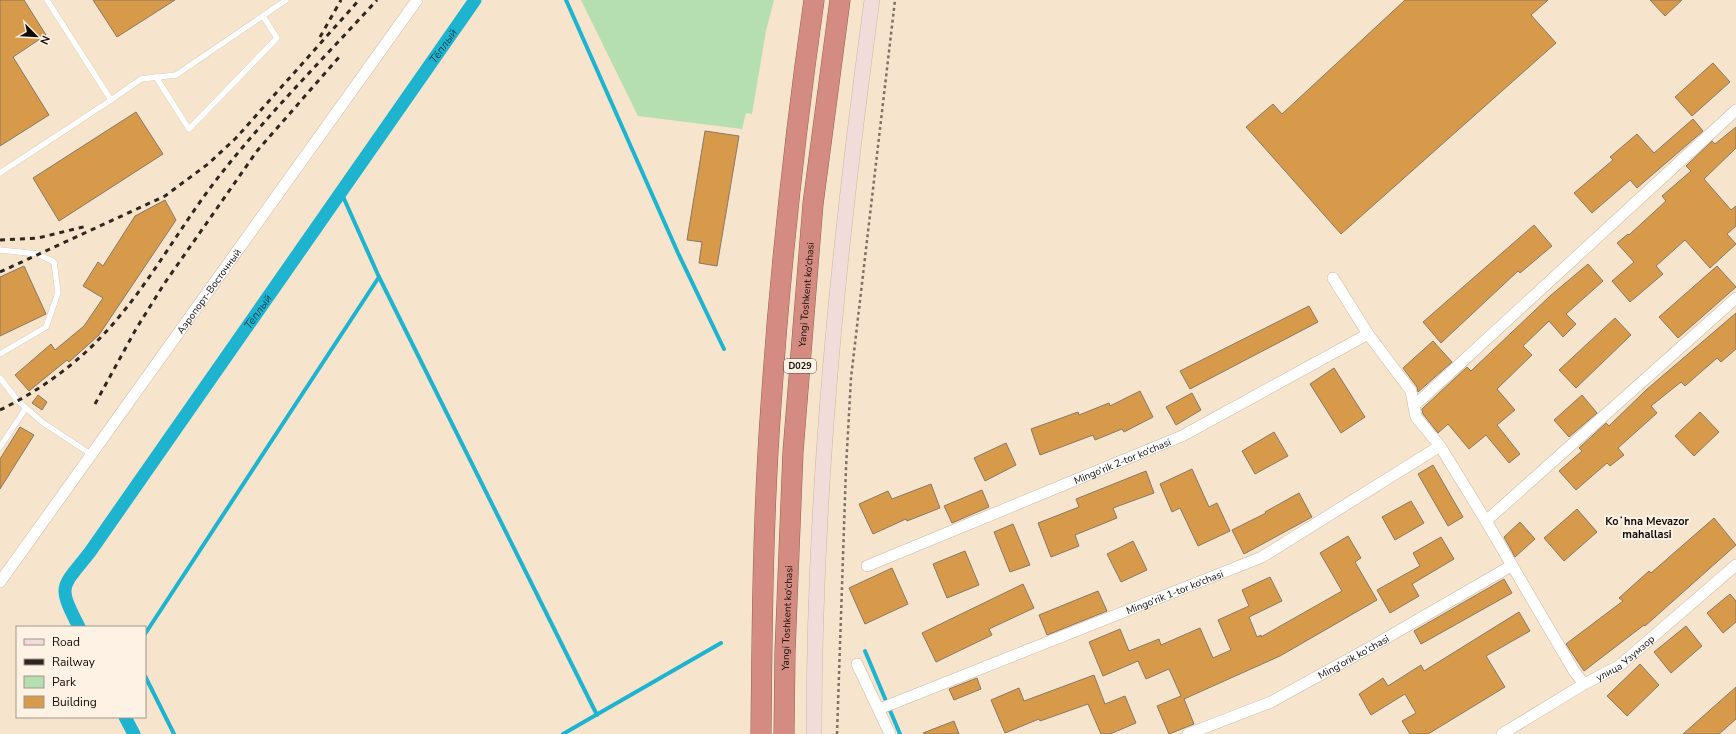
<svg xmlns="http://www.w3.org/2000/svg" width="1736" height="734" font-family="'Nunito Sans',sans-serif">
	<rect width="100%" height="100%" fill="#f7e4cd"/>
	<polygon fill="#b6dfb1" points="581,0 774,0 766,31 752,114 746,113 742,129 638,116"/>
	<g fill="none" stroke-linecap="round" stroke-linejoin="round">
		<g stroke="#1eb4d0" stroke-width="4">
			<polyline points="566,0 678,253 724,349"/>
			<polyline points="341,192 379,277 597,715"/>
			<polyline points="145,634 379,277"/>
			<polyline points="865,651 900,734"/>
			<polyline points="145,676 174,734"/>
			<polyline points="563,734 721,643"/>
		</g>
		<g stroke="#1eb4d0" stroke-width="13">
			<path id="s1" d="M79,627C57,584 61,589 90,552L475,0"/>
			<polyline points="125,717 134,734"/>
		</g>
	</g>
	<g fill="#d79a4b" stroke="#897864">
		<polygon points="0,0 24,0 46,35 13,57 49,115 0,146"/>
		<polygon points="93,0 175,0 117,37"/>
		<polygon points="1405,0 1548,0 1531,15 1556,43 1341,234 1246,127 1273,104 1282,114"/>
		<polygon points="1650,0 1682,0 1665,16"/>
		<polygon points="1713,63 1730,82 1692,116 1675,97"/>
		<polygon points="136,112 163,154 59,221 33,178"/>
		<polygon points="1693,119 1703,131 1637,188 1630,180 1592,213 1574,193 1613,160 1610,157 1637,134 1654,153"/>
		<polygon points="1736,127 1736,148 1704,179 1731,210 1736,206 1736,226 1727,234 1736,244 1710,268 1685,240 1656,266 1663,274 1630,302 1612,281 1634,262 1617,243 1628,234 1629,235 1666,201 1662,196 1691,171 1686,166 1712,141 1715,144"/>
		<polygon points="705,131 739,136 717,266 699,263 702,242 687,240"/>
		<polygon points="165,200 176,220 99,335 69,362 67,360 29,391 15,375 51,344 55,350 84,326 103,298 83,286 98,262 103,266 135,216"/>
		<polygon points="1534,225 1552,246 1520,273 1518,271 1441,343 1423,322"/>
		<polygon points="1588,264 1603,281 1566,314 1576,324 1563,337 1549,321 1523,346 1532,355 1497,389 1515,410 1497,425 1520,454 1509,463 1486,435 1469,449 1448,424 1438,433 1423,414 1422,409 1467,367 1471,371 1550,296"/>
		<polygon points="24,266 46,314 0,336 0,277"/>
		<polygon points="1717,266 1736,287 1678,338 1659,317"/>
		<polygon points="1309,306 1318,322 1190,389 1180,371"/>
		<polygon points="1736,313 1736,349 1721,362 1717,358 1685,386 1681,382 1651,406 1657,413 1618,448 1624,455 1610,466 1607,463 1576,490 1559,471 1582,451 1579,448 1606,423 1609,426 1646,390"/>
		<polygon points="1615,318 1631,335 1576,388 1559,370"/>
		<polygon points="1433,341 1452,362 1418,392 1417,387 1403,368"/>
		<polygon points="1334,368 1365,417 1341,433 1310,384"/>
		<polygon points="1140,391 1153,417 1124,432 1122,429 1095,440 1093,435 1040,455 1031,429 1078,412 1079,415 1109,403 1110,406"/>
		<polygon points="1192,393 1201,410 1176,425 1166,407"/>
		<polygon points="38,395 47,402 42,410 32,403"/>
		<polygon points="1582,395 1597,413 1569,437 1554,420"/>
		<polygon points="1700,412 1719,432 1694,456 1675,436"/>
		<polygon points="20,427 34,435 0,489 0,459"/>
		<polygon points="1274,432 1288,456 1255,474 1242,451"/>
		<polygon points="1006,443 1016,465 985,481 974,458"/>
		<polygon points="1433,465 1463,517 1448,526 1418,474"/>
		<polygon points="1192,469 1209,507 1217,503 1230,531 1198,546 1180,508 1172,512 1160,484"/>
		<polygon points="1146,471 1154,493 1113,508 1117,518 1075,535 1079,546 1051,557 1038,523 1079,507 1076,499"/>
		<polygon points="931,484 940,508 907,521 906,519 873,534 859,504 888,491 892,499"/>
		<polygon points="982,490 989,507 952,523 944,506"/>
		<polygon points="1299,493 1312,517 1244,554 1232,530 1266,513 1265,512"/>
		<polygon points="1411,501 1424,523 1395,540 1382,517"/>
		<polygon points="1577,509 1597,532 1564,561 1544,538"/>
		<polygon points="1714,518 1736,545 1645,626 1644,625 1584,671 1566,644 1623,601 1619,598 1649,571 1651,573"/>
		<polygon points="1520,522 1535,539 1515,557 1504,537"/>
		<polygon points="1013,524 1030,565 1010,572 994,532"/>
		<polygon points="1348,536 1361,558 1355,562 1377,600 1280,656 1184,699 1194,724 1169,734 1157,706 1181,696 1169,669 1146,679 1138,661 1103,676 1089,642 1120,629 1129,651 1159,639 1161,645 1200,628 1213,658 1231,650 1218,620 1249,606 1242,590 1270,577 1282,601 1249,617 1257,637 1261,635 1261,637 1342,591 1320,553"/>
		<polygon points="1441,537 1454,559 1412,584 1419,596 1390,613 1377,590 1420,566 1413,553"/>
		<polygon points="1133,541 1147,570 1121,582 1107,554"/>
		<polygon points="965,551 979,585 947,598 933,564"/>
		<polygon points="892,568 908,604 865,624 849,588"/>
		<polygon points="1504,579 1512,593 1421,644 1414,631"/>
		<polygon points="1023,584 1034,608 989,629 992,635 936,662 922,633"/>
		<polygon points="1098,591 1107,611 1047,635 1039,615"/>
		<polygon points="1730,594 1736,601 1736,622 1723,633 1707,613"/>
		<polygon points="1519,612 1530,631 1486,656 1505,687 1428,734 1410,734 1402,721 1416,713 1405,694 1371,715 1359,694 1383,678 1388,686 1421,665 1424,671"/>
		<polygon points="1686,626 1702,646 1671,673 1654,652"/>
		<polygon points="1640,664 1659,685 1627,716 1607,696"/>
		<polygon points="1094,675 1105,704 1125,696 1136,723 1110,734 1101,734 1088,704 1040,721 1039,719 1005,733 991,700 1019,688 1024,701"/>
		<polygon points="977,678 981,689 954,700 949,689"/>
		<polygon points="1736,687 1736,719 1719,734 1683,734"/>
		<polygon points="954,721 959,734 924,734 923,733"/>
	</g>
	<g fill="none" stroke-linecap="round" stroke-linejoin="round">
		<defs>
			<g id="lane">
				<polyline points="156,77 189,129 277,38 263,16"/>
				<polyline points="111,100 141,79 176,75 286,0"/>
				<polyline points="0,173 111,100 47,0"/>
				<polyline points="0,250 38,254 54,262 58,293 46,327 0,354"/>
				<polyline points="0,378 18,401 42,422 92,455"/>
				<polyline points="0,447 26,408"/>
			</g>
			<g id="street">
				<polyline points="1333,278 1368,334 1411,391 1416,417 1440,446 1486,521 1574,671 1584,684"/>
				<polyline points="1414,406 1736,110"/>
				<polyline points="1486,521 1736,298"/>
				<path id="s2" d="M867,566L1182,436L1368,334"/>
				<path id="s3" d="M0,582L417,0"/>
				<polyline points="857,664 890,734"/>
				<path id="s4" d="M879,709L1262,557L1440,446"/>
				<path id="s5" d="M1188,734L1271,702L1369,648L1511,566"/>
				<path id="s6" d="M1502,734L1584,684L1619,666L1736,565"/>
			</g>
			<path id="secondary" d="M814,734C814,488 839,243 872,0"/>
			<g id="highway">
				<path d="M761,734C762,624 763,514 771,405C780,269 795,134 814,0"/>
				<path id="s7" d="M784,734L785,652L793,452L813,204L840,0"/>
			</g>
		</defs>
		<use href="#lane" stroke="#cab8a2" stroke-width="6"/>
		<use href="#street" stroke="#cab8a2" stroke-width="12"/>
		<use href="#secondary" stroke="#cab8a2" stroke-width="16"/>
		<use href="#highway" stroke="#905f56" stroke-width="21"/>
		<polyline stroke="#7d7163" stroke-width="2.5" stroke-dasharray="3 3" stroke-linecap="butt" points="837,734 846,468 851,378 895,0"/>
		<use href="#lane" stroke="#fff" stroke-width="5.5"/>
		<use href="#street" stroke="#fff" stroke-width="11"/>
		<use href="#secondary" stroke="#f2dcda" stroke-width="15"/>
		<use href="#highway" stroke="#d48c82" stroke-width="20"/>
		<g stroke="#2f271f" stroke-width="3" stroke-dasharray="5 5" stroke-linecap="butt">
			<polyline points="320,37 341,0"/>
			<polyline points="0,240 38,238 87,226"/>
			<polyline points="0,272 165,196 208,164 236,138 359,0"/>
			<polyline points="95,404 136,329 164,284 257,151 340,56"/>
			<path d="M0,410C37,392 74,366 102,336C148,288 179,227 220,175C268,114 324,58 377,0"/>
		</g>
	</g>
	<g text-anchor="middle" stroke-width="4" stroke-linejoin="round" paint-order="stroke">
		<rect fill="#fef2e5" stroke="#585048" stroke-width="1" x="784" y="359" width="32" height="14" rx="3"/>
		<g font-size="9" font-weight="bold" fill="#110b05">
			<text x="800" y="369">D029</text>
		</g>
		<g font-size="10" fill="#110b05" stroke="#fef2e5">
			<text dy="4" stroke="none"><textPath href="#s3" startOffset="358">Аэропорт-Восточный</textPath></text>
			<text dy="4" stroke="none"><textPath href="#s7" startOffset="440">Yangi Toshkent ko‘chasi</textPath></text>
			<text dy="4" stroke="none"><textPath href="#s2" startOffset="276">Mingo‘rik 2-tor ko‘chasi</textPath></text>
			<text dy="4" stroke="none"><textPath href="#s4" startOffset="318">Mingo‘rik 1-tor ko‘chasi</textPath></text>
			<text dy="4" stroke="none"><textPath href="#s7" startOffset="116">Yangi Toshkent ko‘chasi</textPath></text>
			<text dy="4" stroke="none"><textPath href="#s5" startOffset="183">Ming'orik ko'chasi</textPath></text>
			<text dy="4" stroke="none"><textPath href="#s6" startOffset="145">улица Узумзор</textPath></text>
		</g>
		<g font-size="11" font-style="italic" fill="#01404c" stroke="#fef2e5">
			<text dy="4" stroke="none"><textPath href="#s1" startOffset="703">Тёплый</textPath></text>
			<text dy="4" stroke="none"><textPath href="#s1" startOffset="379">Тёплый</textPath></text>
		</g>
		<g font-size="11" font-weight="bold" fill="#110b05" stroke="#fef2e5">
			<text x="1647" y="525">Koʻhna Mevazor<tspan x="1647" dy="13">mahallasi</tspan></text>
		</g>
	</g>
	<rect x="16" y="626" width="130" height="92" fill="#fef2e5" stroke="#9f968b"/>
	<rect x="24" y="639" width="20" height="6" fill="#f2dcda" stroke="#9f968b"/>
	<text x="52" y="646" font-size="12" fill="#110b05">Road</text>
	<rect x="24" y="659" width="20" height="6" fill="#2f271f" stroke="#9f968b"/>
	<text x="52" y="666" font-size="12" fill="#110b05">Railway</text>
	<rect x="24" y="676" width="20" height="12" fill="#b6dfb1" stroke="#9f968b"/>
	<text x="52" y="686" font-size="12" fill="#110b05">Park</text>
	<rect x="24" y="696" width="20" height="12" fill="#d79a4b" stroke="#9f968b"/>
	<text x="52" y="706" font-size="12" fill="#110b05">Building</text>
	<g transform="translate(36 36) rotate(114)" stroke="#fef2e5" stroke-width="3" paint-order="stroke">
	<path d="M0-3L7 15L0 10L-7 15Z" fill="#110b05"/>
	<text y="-6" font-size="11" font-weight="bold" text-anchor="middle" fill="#110b05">N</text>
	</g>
</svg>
